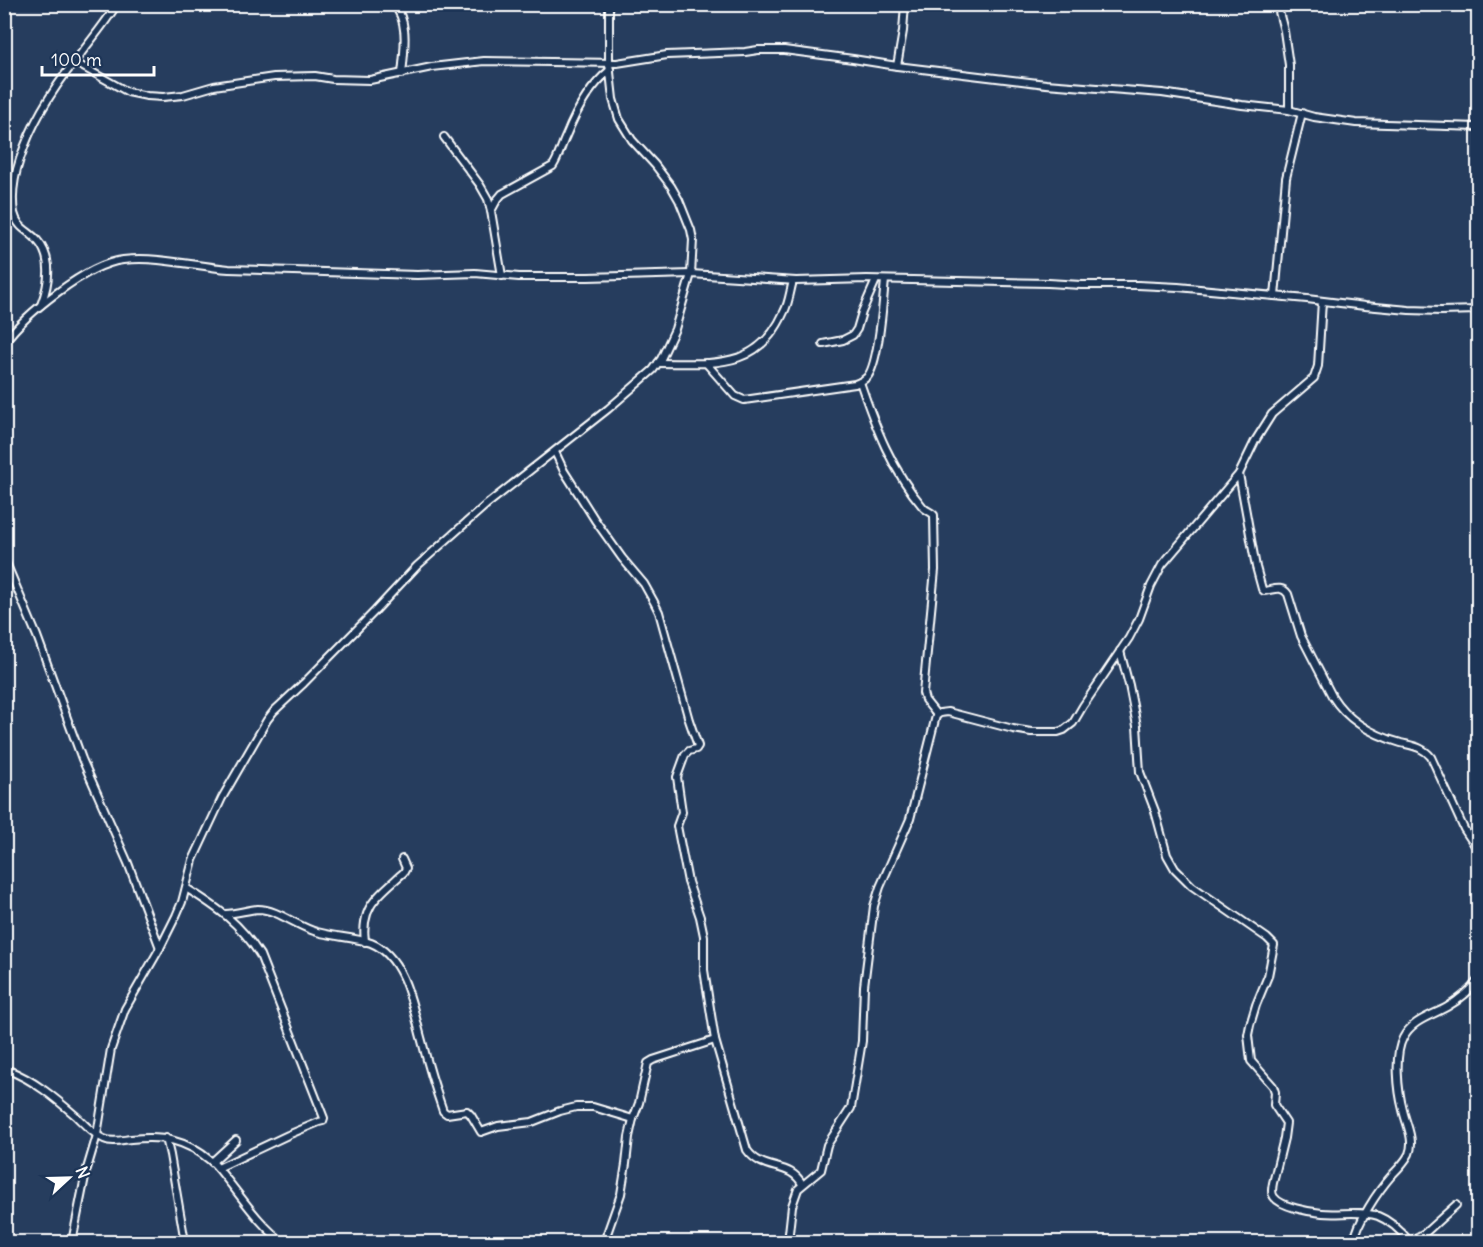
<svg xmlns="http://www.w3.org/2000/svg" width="1483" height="1247" font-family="Delius,sans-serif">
	<rect width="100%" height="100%" fill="#263d5e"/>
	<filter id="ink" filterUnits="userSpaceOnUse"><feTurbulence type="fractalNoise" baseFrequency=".0167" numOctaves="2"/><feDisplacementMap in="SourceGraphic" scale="12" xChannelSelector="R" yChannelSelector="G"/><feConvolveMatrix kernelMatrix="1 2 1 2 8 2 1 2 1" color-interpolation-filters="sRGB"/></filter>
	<g filter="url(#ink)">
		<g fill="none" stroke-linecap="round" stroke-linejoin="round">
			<defs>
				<g id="street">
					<path d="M393,4C410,21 404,52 402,74"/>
					<polyline points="1277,4 1284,31 1289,65 1289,110"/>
					<polyline points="74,62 128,92 147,96 163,97 183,95 214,86 274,77 315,76 333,79 370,80 432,67 484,61 617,63 667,55 745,52 758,50 784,50 853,59 897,66 1046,84 1162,93 1242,105 1289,110 1314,117 1356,123 1478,127"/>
					<polyline points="897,66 903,31 905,4"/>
					<polyline points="444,137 480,185 488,199 491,211 502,276"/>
					<path d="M491,211L497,200L502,194L553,166C559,157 561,146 566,136C576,111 589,87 610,70"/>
					<polyline points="1275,296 1286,178 1302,113"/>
					<path d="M41,305C49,284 54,259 37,240C28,230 18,229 14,213C11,194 14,177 20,159C32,122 52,90 76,60C90,41 105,24 117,4"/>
					<path d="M4,343C25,314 87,264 123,260C158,256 194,266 229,269L417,275L475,273L519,277H588L691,274L796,281L867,279L1048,283L1081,285H1138L1178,287L1307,299L1365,306L1409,310L1441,311L1478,310"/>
					<polyline points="823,344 843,340 853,335 857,329 862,312 876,280"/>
					<path d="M658,363C712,363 758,371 784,312C789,303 790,291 793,281"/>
					<path d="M706,363L735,396L744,400L855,384C860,382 864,380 867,377C879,364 883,300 885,280"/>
					<path d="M860,382C875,426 892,471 923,507C926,511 930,511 934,515L935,570L923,693L925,700L937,715"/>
					<path d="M555,452L564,471L595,520L622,558L644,584L654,602L659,612L689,720L698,746L696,749L689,751L685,755L677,777L682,812L677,826L688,882L700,917L704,936V970L715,1040L747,1150C763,1173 790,1161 802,1184"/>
					<path d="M1239,474L1256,567L1262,589L1264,591C1273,590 1282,585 1288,594L1301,636L1332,696C1348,722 1373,735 1401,743C1413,746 1423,747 1431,757L1464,829L1478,850"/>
					<polyline points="4,558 37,636 82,759 128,863 160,948"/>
					<path d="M1120,651L1129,685L1137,726L1140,772L1155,811L1167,855L1175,869L1192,886L1267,938L1274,945L1268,976L1256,1005L1250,1025L1248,1035L1251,1061L1273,1086L1275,1092L1274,1105L1286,1123L1284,1138L1273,1183C1272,1188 1271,1193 1274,1197C1281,1207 1310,1212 1322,1213C1340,1215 1359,1210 1378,1216C1391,1221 1401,1231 1410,1242"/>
					<path d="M186,888C218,908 240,923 260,955L324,1118L323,1121L319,1122L288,1135L218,1168"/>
					<path d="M226,914C237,913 248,910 258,909C277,909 298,927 317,932C335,937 354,937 371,943C406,957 413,1010 422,1041C428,1065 435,1088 443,1111L447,1114L467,1111L471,1115L481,1132L498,1126L532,1122L560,1111L576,1107H593L633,1119"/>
					<path d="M365,942C360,905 380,894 404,872L406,868L402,859"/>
					<path d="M8,1070C34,1080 55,1098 76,1116C84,1124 93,1134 104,1139C112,1143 122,1140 131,1139C163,1136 185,1139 211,1161C218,1167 223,1175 229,1182C245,1202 262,1227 283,1242"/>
					<polyline points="166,1138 170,1155 185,1242"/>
					<polyline points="212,1162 236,1140"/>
					<polyline points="72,1242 86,1172 97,1135 111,1049 125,1009 160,948 176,916 182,902 193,860 222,798 267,720 274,711 304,683 375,611 417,566 486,505 608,409 653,370 661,359 675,329 691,274 693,240 691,230 679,200 671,186 655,165 632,140 619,119 613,99 609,63 609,4"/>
					<polyline points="604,1242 621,1194 626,1164 629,1137 633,1119 639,1103 648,1063 653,1060 715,1040"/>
					<polyline points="788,1242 792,1206 798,1189 821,1170 827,1145 851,1108 862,1041 864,986 874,906 880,887 910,819 936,716 940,713 948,712 1013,729 1031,732 1058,732 1064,730 1073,723 1083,706 1129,638 1139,619 1151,586 1162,565 1239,474 1255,441 1272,414 1314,378 1318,366 1322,301"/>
					<path d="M1354,1242C1357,1222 1378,1191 1392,1175C1398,1169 1405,1162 1409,1154C1415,1140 1406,1124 1403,1110C1398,1091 1394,1055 1403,1038C1412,1020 1431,1016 1447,1007C1459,1000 1470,991 1478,980"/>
					<polyline points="1409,1242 1426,1232 1456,1205"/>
				</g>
			</defs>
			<use href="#street" stroke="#fff" stroke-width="10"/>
			<use href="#street" stroke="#1d3557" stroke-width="6"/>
		</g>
	</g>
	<rect width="1483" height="1247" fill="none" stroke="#1d3557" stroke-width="24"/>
	<rect x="12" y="12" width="1459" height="1223" fill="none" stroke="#fff" stroke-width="2" filter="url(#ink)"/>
	<g transform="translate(69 1178) rotate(68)" stroke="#1d3557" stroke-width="4.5" paint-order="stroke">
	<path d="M0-4.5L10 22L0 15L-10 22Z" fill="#ffffff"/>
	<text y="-9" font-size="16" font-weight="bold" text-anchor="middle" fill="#ffffff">N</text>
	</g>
	<path d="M42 66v9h112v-9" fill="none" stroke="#ffffff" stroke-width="3"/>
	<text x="51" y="66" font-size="18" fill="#ffffff" stroke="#1d3557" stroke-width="4.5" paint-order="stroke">100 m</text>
</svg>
